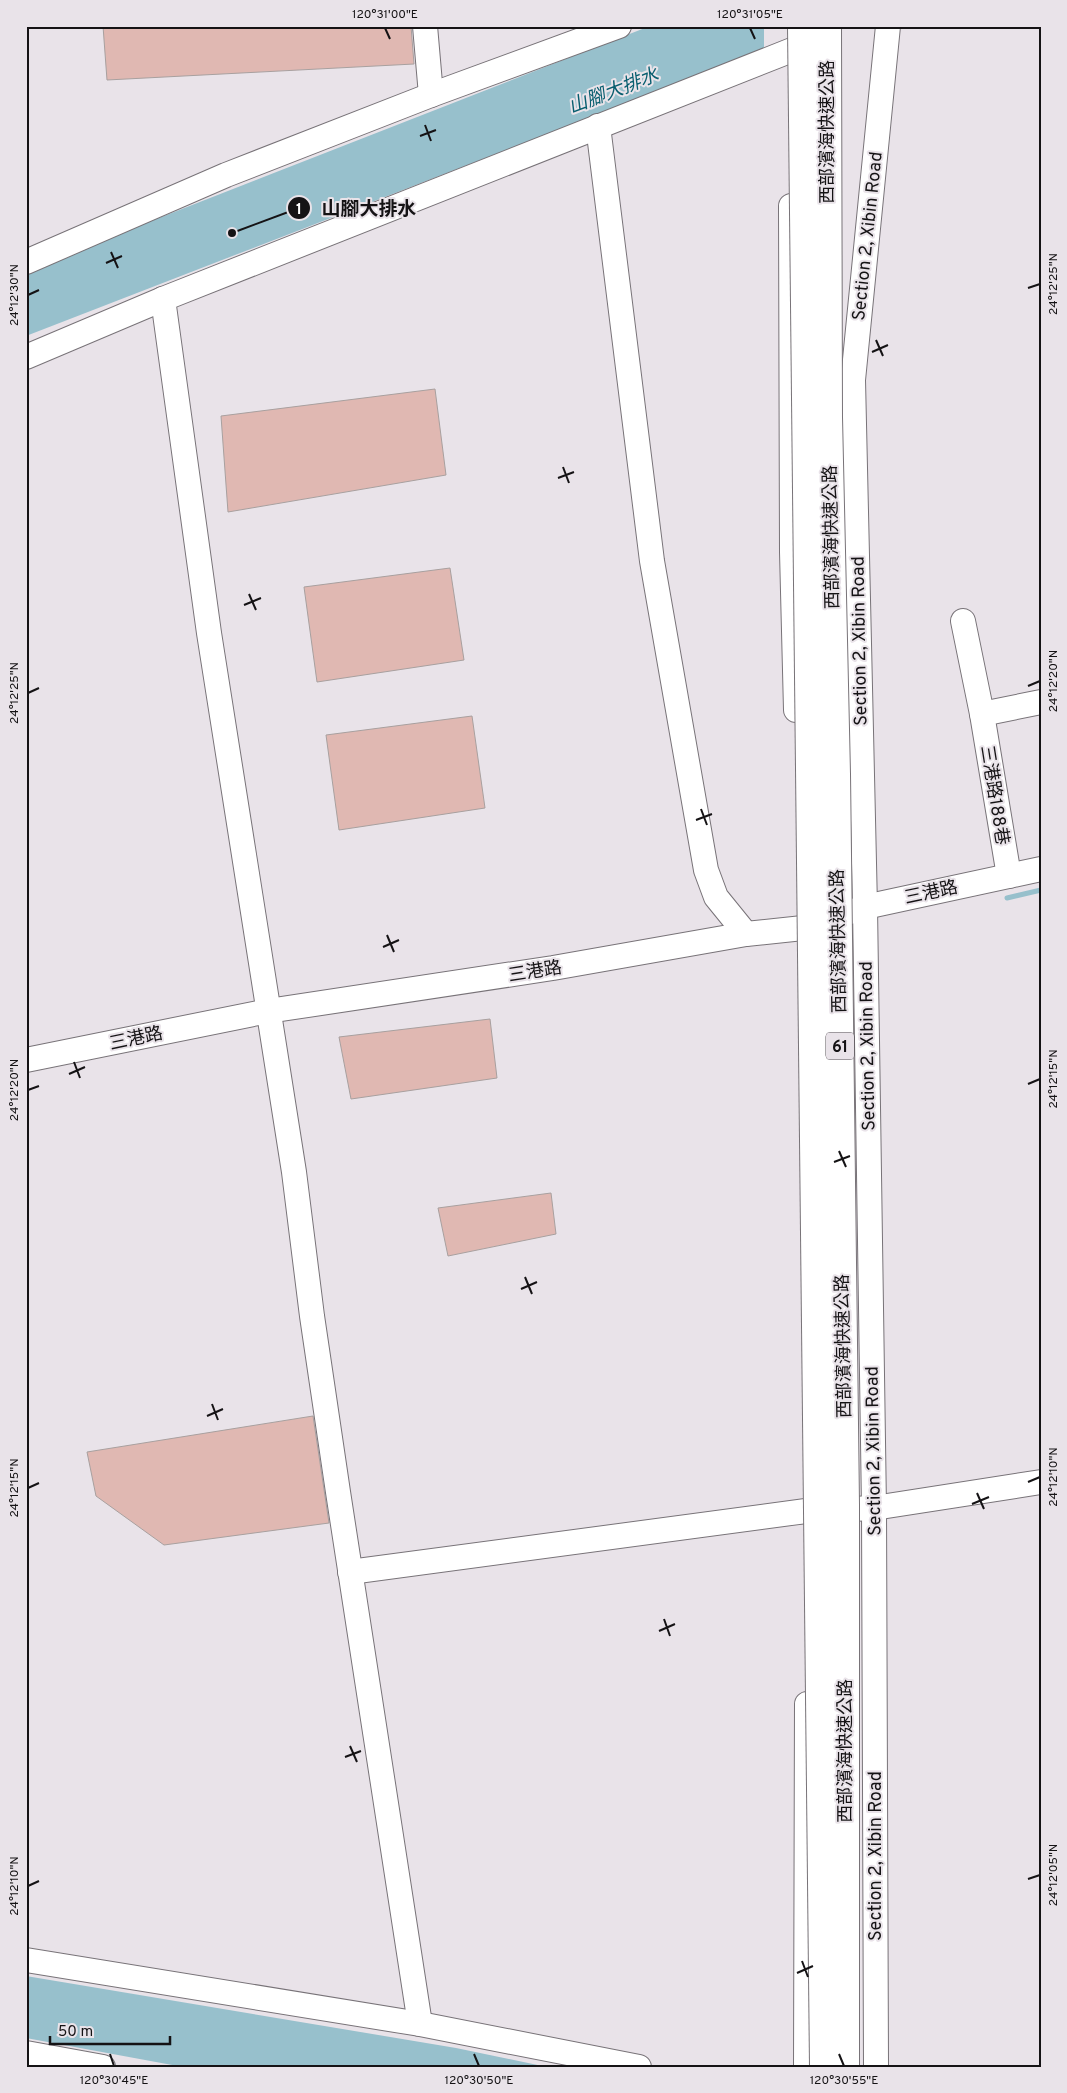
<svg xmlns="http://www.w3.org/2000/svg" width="1067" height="2093" font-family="Overpass,'Noto Sans TC',sans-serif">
	<rect width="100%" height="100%" fill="#e9e3e9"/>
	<g fill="#97c0cc">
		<polygon points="650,26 826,26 26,336 26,270"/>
		<polygon points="26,1976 456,2048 547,2067 183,2067 26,2038"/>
	</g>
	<polygon fill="#e9e3e9" points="764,26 829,26 764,54"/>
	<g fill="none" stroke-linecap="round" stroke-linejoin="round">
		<polyline stroke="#97c0cc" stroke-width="5" points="1007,898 1041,890"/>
	</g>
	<g fill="#e0b8b2" stroke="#a8a09f">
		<polygon points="103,26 411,26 414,64 107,80"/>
		<polygon points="435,389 446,475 228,512 221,416"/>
		<polygon points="450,568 464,660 317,682 304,587"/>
		<polygon points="472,716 485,808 339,830 326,735"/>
		<polygon points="490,1019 497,1078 351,1099 339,1037"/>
		<polygon points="551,1193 556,1234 448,1256 438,1208"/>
		<polygon points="313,1416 329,1523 164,1545 96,1496 87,1452"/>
	</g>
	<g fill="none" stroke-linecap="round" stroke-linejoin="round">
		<defs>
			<g id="minor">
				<polyline points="425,26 431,95"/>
				<polyline points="598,126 652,561 706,870 716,897 746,934"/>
				<polyline points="791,206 792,552 796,710"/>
				<polyline points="26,262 226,175 431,95 619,26"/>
				<polyline points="163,299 209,633 294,1172 312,1316 338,1492 420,2024"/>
				<polyline points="26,357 163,299 792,50"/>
				<polyline points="963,621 982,714 1009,876"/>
				<polyline points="982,714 1041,702"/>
				<polyline points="26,1060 268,1011 553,968 746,934 803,928 865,907 1041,869"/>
				<polyline points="350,1572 806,1511 874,1508 1041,1482"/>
				<polyline points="26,1960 420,2024 639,2067"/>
				<polyline points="26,2053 103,2067"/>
				<polyline points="806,2067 807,1704"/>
				<polyline points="876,2067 874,1508 865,907 853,380 888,26"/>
			</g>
		</defs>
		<use href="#minor" stroke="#787378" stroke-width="26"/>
		<use href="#minor" stroke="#fff" stroke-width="24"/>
		<defs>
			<g id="highway-bridge">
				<polyline points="802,26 824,2067"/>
				<polyline points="827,26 828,417 836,774 845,1505 845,2067"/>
			</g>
		</defs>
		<use href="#highway-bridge" stroke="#787378" stroke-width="30" stroke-linecap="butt"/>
		<use href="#highway-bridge" stroke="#fff" stroke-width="28"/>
	</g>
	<path fill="none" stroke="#151315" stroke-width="2" d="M385,28L390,39M750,28L755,39M425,125L431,141M420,136L436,130M111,252L118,268M106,263L122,256M1028,288L1040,284M28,295L39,290M876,340L883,356M872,352L888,345M563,467L569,483M558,478L574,472M249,594L256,610M244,605L261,598M1028,686L1040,681M28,693L39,688M701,809L707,825M696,820L712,814M387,935L394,952M383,947L399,940M74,1062L80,1078M69,1074L85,1067M1028,1084L1040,1079M28,1090L39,1086M839,1151L846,1167M834,1162L850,1156M525,1277L532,1294M521,1289L537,1282M212,1404L218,1420M207,1416L223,1409M1028,1482L1040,1477M28,1488L39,1483M977,1493L984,1509M972,1504L989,1497M664,1619L670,1636M659,1631L675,1624M350,1746L357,1762M345,1757L361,1751M1028,1879L1040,1875M28,1886L39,1881M802,1961L808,1977M797,1973L813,1966M110,2054L114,2066M474,2054L479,2066M839,2054L844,2066"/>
	<g text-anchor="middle" stroke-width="4" stroke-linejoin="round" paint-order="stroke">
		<rect fill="#e9e3e9" stroke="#555155" stroke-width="1" x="826" y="1032.5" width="28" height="27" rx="4"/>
		<g font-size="16" font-weight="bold" fill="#151315">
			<text x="840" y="1052">61</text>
		</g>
		<g font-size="18" fill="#151315" stroke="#e9e3e9">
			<text transform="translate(827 132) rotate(-90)" y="6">西部濱海快速公路</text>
			<text transform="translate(867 236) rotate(-84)" y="6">Section 2, Xibin Road</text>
			<text transform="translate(831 537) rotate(-91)" y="6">西部濱海快速公路</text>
			<text transform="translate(859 641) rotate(-91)" y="6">Section 2, Xibin Road</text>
			<text transform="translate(995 795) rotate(81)" y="6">三港路188巷</text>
			<text transform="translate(931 892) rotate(-12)" y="6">三港路</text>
			<text transform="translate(838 941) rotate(-91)" y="6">西部濱海快速公路</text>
			<text transform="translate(535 971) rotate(-9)" y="6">三港路</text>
			<text transform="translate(136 1038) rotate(-12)" y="6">三港路</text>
			<text transform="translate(867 1046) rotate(-91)" y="6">Section 2, Xibin Road</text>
			<text transform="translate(843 1346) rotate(-91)" y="6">西部濱海快速公路</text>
			<text transform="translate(873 1451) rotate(-91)" y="6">Section 2, Xibin Road</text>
			<text transform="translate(845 1751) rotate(-90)" y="6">西部濱海快速公路</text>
			<text transform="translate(875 1856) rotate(-90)" y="6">Section 2, Xibin Road</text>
		</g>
		<g font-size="19" font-style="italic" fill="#085e6f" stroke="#e9e3e9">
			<text transform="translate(613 90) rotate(-21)" y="7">山腳大排水</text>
		</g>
	</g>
	<path fill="none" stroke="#151315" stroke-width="2" d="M232 233L299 208"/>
	<g fill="#151315" stroke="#e9e3e9" stroke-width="2">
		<circle cx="232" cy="233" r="5"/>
		<circle cx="299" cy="208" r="12"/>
	</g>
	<g font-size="15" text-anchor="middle" font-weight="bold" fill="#fff">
		<text x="299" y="214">1</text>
	</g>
	<g font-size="19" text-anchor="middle" font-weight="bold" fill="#151315" stroke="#e9e3e9" stroke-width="4" stroke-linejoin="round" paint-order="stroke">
		<text x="369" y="215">山腳大排水</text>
	</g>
	<rect width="1067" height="2093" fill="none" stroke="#e9e3e9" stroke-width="55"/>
	<path d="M50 2036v8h120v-8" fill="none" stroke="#151315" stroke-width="2.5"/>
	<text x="58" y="2036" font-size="15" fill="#151315" stroke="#e9e3e9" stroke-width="4" paint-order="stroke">50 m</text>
	<rect x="28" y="28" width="1012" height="2038" fill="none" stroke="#151315" stroke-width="2"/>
	<g font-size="12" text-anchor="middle" fill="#151315">
		<text x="385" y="18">120°31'00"E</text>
		<text x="750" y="18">120°31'05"E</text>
		<text transform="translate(1053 284) rotate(-90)" y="4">24°12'25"N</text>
		<text transform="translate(14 295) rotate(-90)" y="4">24°12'30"N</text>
		<text transform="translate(1053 681) rotate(-90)" y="4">24°12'20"N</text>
		<text transform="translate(14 693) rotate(-90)" y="4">24°12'25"N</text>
		<text transform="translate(1053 1079) rotate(-90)" y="4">24°12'15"N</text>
		<text transform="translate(14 1090) rotate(-90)" y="4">24°12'20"N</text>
		<text transform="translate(1053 1477) rotate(-90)" y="4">24°12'10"N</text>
		<text transform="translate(14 1488) rotate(-90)" y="4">24°12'15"N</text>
		<text transform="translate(1053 1875) rotate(-90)" y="4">24°12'05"N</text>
		<text transform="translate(14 1886) rotate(-90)" y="4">24°12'10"N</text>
		<text x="114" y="2084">120°30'45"E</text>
		<text x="479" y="2084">120°30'50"E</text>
		<text x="844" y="2084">120°30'55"E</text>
	</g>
</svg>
